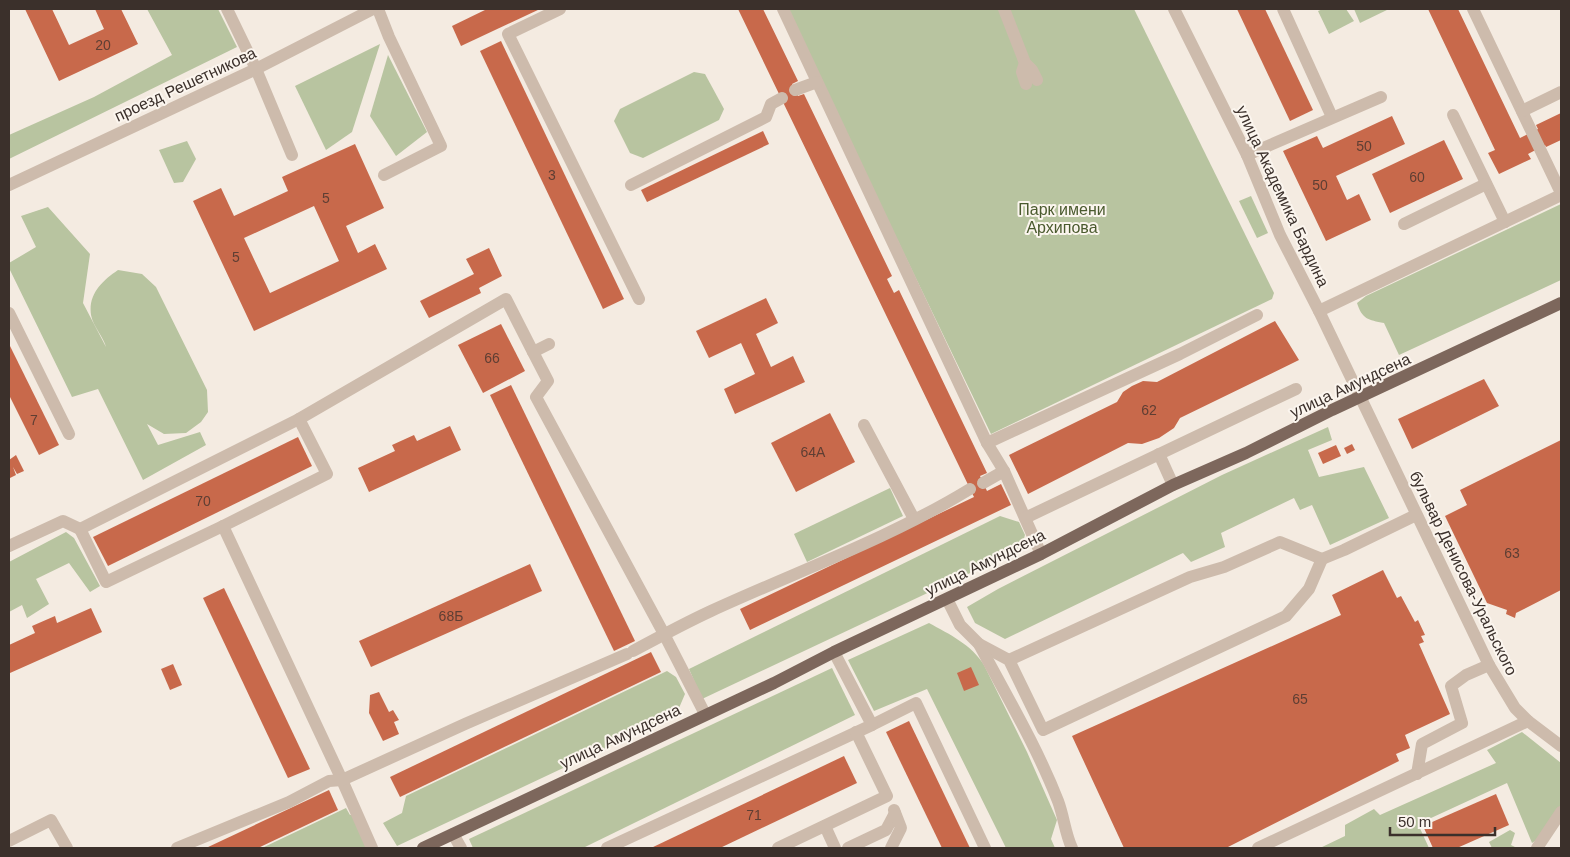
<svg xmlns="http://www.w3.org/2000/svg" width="1570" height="857" font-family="Arial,sans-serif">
	<rect width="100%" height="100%" fill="#f4ebe1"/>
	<g fill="#b8c4a0">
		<polygon points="147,9 218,9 237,47 9,159 9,135 94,97 172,55"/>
		<polygon points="786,9 1134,9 1274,293 1272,299 991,434"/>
		<polygon points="1323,9 1346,9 1354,21 1329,34 1318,11"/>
		<polygon points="1354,9 1389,9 1360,23"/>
		<polygon points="380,44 352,132 326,150 295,86"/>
		<polygon points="388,55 427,132 396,156 370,116"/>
		<polygon points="694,72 705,74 724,109 719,120 643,158 630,153 614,121 620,109"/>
		<polygon points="187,141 196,159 183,182 174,183 159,150"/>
		<polygon points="1251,196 1268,233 1257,238 1239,201"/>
		<path d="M1561,204V280L1399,355L1384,323C1368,320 1362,319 1357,303L1366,296Z"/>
		<path d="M48,207L90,254L83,303L106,347C104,338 93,326 91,315C88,294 102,281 118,270L142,274L156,287L207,390L208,412L201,422L186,433L164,434L147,424L158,445L200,432L206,445L143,480L98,389L72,397L9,268V263L36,247L21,216Z"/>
		<polygon points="1328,427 1332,440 1308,450 1319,477 1364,467 1389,518 1330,545 1312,505 1300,510 1294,498 1221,533 1225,547 1191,562 1183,553 1005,639 975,623 967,607 998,589 1222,475"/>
		<polygon points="890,488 903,516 807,562 794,534"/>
		<polygon points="1000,516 1019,522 1025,535 1021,549 702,699 689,669"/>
		<polygon points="66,532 74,538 100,586 90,592 69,563 36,579 49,604 27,618 22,605 9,612 9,562"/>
		<path d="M929,623C949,634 972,645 984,665L1027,752L1057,820L1051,839L1055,848H1006L927,689L874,711L848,660Z"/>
		<polygon points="832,668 855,715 583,848 473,848 469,839"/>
		<polygon points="667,671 676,677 685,694 676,715 397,846 383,823 402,813 406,796"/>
		<polygon points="1522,732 1561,763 1561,809 1545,834 1532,843 1507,783 1418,824 1429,848 1320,848 1345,836 1345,825 1374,809 1380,815 1496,763 1487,750"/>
		<polygon points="346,808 350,815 353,814 369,848 262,848"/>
		<polygon points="1510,830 1515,833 1511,845 1517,848 1492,848 1489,842"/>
	</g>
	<g fill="#c8694b" fill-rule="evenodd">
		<polygon points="25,9 52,9 69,45 104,29 95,9 121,9 138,44 59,81"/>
		<polygon points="487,9 540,9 461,46 452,26"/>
		<polygon points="738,9 763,9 798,81 792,84 798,96 804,94 892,276 887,279 894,293 899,290 987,473 980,476 987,491 1001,484 1011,505 750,630 740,609 974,497"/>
		<polygon points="1237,9 1265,9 1313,110 1290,121"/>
		<polygon points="1428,9 1458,9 1520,138 1538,129 1536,125 1561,113 1561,140 1546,147 1545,145 1528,154 1531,159 1499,174 1488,153 1495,150"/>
		<polygon points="501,41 624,299 603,309 480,51"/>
		<polygon points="1392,116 1405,144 1336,176 1347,200 1359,194 1371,220 1326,241 1283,151 1317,136 1323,148"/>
		<polygon points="763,131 769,144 647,202 641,190"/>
		<polygon points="1444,140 1463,179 1390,213 1372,174"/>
		<path d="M355,144L384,208L346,226L358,253L375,244L387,269L254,331L193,201L221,188L234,216L288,191L282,177ZM314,206L339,261L270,293L244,238Z"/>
		<polygon points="489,248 502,276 479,288 481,293 429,318 420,301 474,274 466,259"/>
		<polygon points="766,298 778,323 756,334 771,367 793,356 805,382 735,414 724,389 755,374 741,343 709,358 696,331"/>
		<polygon points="1275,321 1299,360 1180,418 1174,428 1159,438 1142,444 1128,443 1028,494 1009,455 1117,402 1123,392 1132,386 1143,381 1157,382"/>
		<polygon points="501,324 525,371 483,393 458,345"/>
		<polygon points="9,344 59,445 39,455 9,395"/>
		<polygon points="1484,379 1499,406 1412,449 1398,419"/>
		<polygon points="511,385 635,641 614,651 490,395"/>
		<polygon points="830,413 855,462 796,492 771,443"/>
		<polygon points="450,426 461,450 369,492 358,468 395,451 392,445 414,435 417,441"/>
		<polygon points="298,437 312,466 108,566 93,537"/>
		<polygon points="1561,440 1561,590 1516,613 1515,618 1506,614 1507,610 1487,603 1445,516 1467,505 1460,490"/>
		<polygon points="1352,444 1355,450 1347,454 1344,448"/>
		<polygon points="1336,445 1341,456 1323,464 1318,453"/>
		<polygon points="16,455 24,471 17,474 13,467 16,475 10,478 9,460"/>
		<polygon points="530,564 542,591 371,667 359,641"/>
		<polygon points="1383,570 1397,598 1401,596 1415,622 1418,620 1425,635 1421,636 1424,642 1419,644 1450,714 1405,735 1410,748 1396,754 1399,761 1226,848 1124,848 1072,736 1341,615 1332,595"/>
		<polygon points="224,588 310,769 288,778 203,598"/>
		<polygon points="91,608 102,632 10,673 9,645 35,633 32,626 55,616 57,623"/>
		<polygon points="651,652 661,672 400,797 390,777"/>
		<polygon points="173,664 182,685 170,690 161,669"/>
		<polygon points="971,667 979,685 964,691 957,673"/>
		<polygon points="379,692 389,712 393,710 399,720 394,722 399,734 383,741 369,713 370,695"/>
		<polygon points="909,721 970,848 942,848 886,732"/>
		<polygon points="844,756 857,783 720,848 651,848"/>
		<polygon points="329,790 338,810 258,848 206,848"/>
		<polygon points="1496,794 1509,825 1457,848 1433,848 1423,826"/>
	</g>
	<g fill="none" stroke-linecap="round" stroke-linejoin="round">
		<g stroke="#cdbbac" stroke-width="12">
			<polyline points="227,9 256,69 292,155"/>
			<polyline points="378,9 389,37 441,146 384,175"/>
			<polyline points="560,9 508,34 639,299"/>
			<polyline points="783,9 987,443 1004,471 1041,554"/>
			<polyline points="1004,9 1025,63"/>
			<polyline points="1174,9 1247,155 1280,235 1319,311 1489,665 1515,708 1528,721 1561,746"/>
			<polyline points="1283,9 1332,117"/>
			<polyline points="1473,9 1561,193"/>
			<polyline points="1026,84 1022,72 1025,63 1032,70 1037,80"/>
			<polyline points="795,90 817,82"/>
			<polyline points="1522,111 1561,92"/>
			<polyline points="1453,115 1505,222"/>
			<polyline points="1247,155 1381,97"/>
			<polyline points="9,185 256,69 373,9"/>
			<polyline points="631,185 766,117 771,104 782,98"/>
			<polyline points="1404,224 1486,184"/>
			<polyline points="1319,311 1561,195"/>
			<polyline points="9,313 69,434"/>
			<polyline points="533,352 548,381 536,397 664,634 705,714"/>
			<polygon points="299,419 327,474 223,526 106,582 80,529"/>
			<polyline points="299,419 506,299 533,352 549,344"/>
			<polyline points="864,425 914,519"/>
			<polyline points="987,443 1180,354 1257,315"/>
			<polyline points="1159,454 1173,485"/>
			<polyline points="983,483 1004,471"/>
			<polyline points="1025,518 1296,389"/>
			<polyline points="223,526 342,780 372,848"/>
			<polyline points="9,546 63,521 80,529"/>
			<polyline points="1322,559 1344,550 1416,515"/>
			<polyline points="947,599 960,625 979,644 1009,660 1043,730 1286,616 1309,589 1322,559 1280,542 1224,567 1190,577 1009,660"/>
			<path d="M979,644C1006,695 1037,747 1058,801C1064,817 1065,833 1072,848"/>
			<path d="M633,651C659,637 685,623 711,611C798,571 888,539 970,489"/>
			<polyline points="872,725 916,703 985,848"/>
			<polyline points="1417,774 1422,744 1462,723 1451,686 1466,675 1489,665"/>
			<polyline points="825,826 835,848"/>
			<polyline points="453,834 461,848"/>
			<polyline points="9,841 51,820 67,848"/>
			<polyline points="177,848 289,802 329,781 342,780 465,724 627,654"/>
			<polyline points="607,848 872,725 834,652"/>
			<polyline points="778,848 887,796 856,732"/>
			<polyline points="848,848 886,830 895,813"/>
			<polyline points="891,848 901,828 894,810"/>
			<polyline points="1258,848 1528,721"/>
			<polyline points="1537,848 1561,812"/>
		</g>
		<polyline stroke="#7d675c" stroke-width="12" points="423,848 774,683 834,652 1041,554 1173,485 1246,453 1332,410 1561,303"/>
	</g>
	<g text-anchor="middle" stroke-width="4" stroke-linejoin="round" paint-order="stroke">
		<g font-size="14" fill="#5e3e33">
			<text x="103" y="50">20</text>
			<text x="1364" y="151">50</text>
			<text x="552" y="180">3</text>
			<text x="1417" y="182">60</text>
			<text x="1320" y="190">50</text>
			<text x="326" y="203">5</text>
			<text x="236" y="262">5</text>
			<text x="492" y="363">66</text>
			<text x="1149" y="415">62</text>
			<text x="34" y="425">7</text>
			<text x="813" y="457">64А</text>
			<text x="203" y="506">70</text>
			<text x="1512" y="558">63</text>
			<text x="451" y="621">68Б</text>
			<text x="1300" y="704">65</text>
			<text x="754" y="820">71</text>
		</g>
		<g font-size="16" fill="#3b302b" stroke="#fbf5ee">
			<text transform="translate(185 84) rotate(-25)" y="6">проезд Решетникова</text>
			<text transform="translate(1283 196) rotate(65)" y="6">улица Академика Бардина</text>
			<text transform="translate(1350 385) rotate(-25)" y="6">улица Амундсена</text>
			<text transform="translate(985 562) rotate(-26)" y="6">улица Амундсена</text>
			<text transform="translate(1464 573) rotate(64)" y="6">бульвар Денисова-Уральского</text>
			<text transform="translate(620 736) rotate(-25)" y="6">улица Амундсена</text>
		</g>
		<g font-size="16" fill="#4a5a2e" stroke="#fbf5ee">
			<text x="1062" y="215">Парк имени<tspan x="1062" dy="18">Архипова</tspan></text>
		</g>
	</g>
	<rect width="1570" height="857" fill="none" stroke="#3b302b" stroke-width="20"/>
	<path d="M1390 827v8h105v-8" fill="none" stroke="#3b302b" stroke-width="2.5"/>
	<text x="1398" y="827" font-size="15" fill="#3b302b" stroke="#fbf5ee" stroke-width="4" paint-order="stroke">50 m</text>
</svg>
